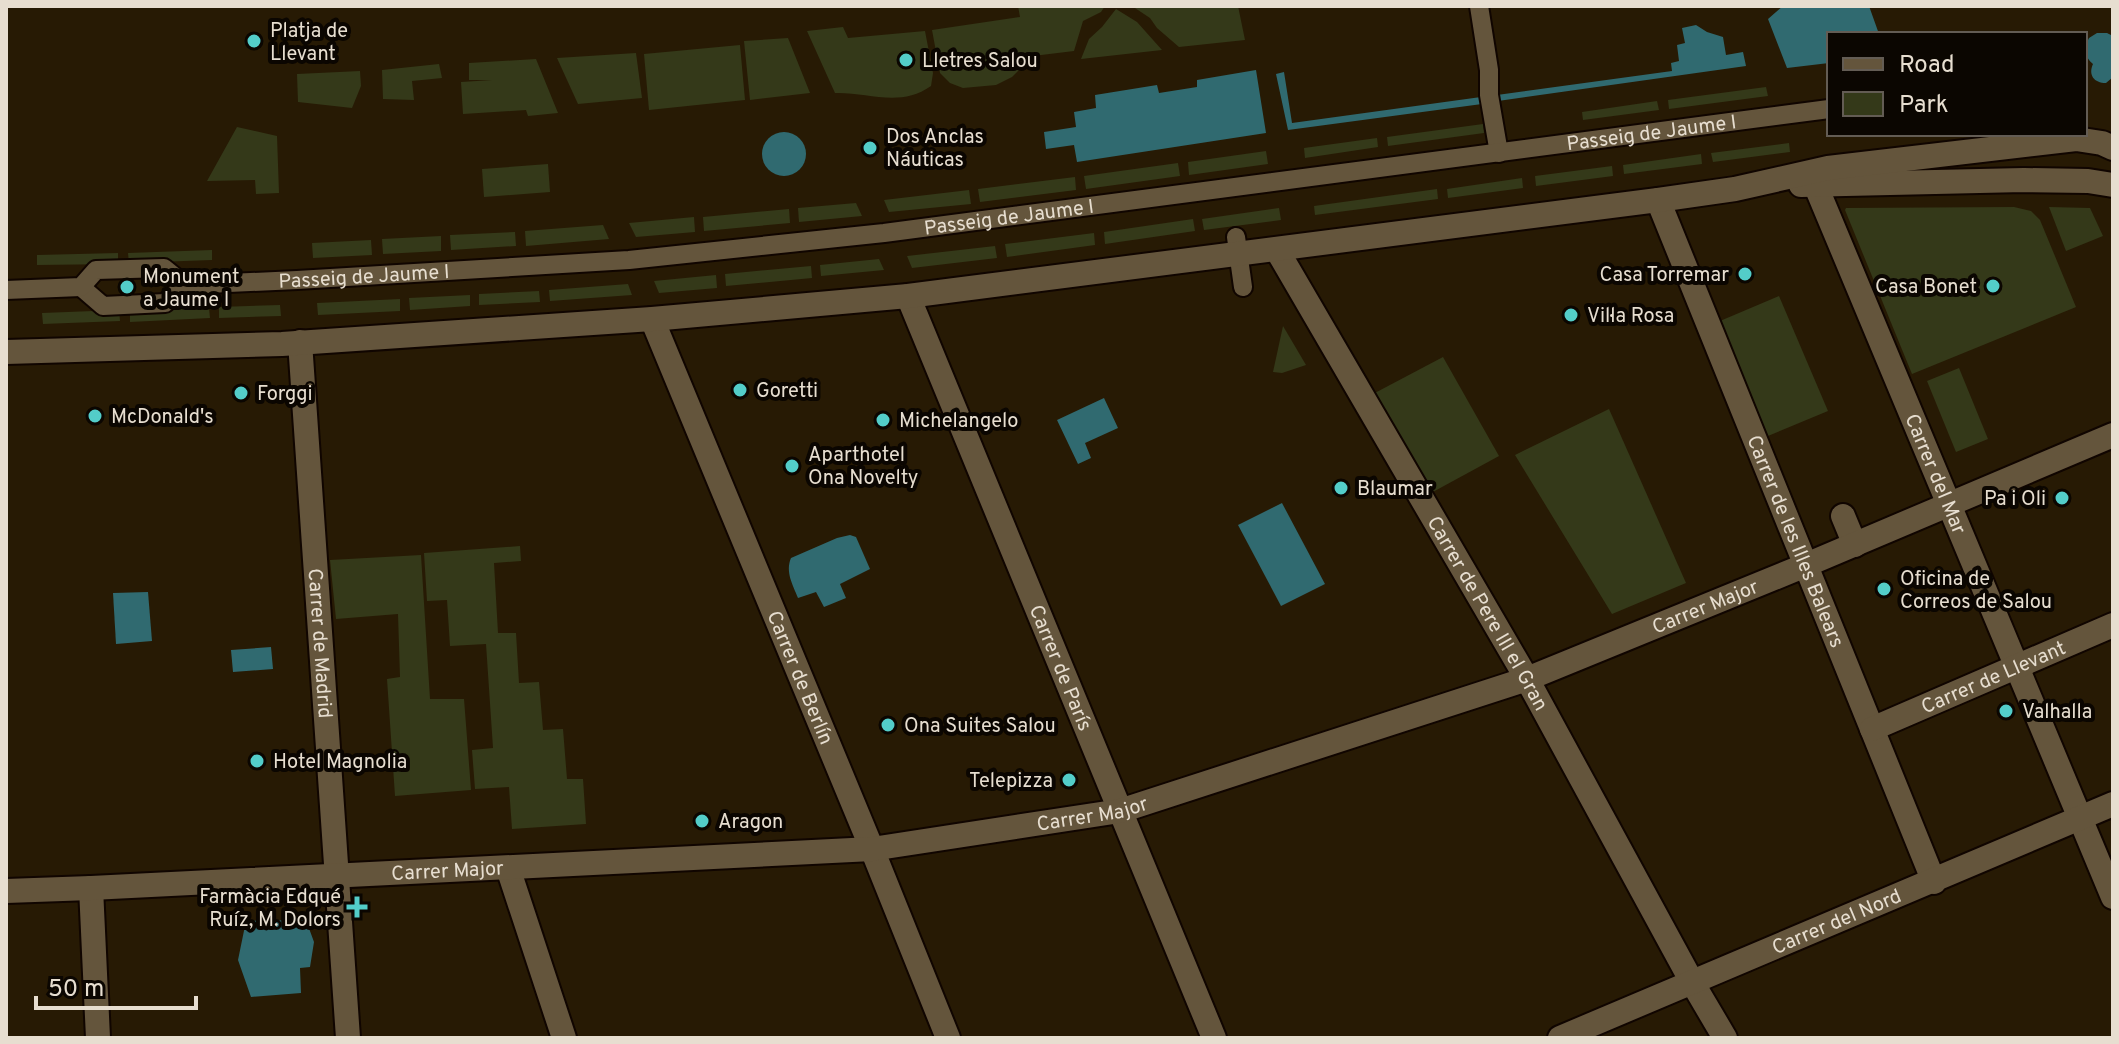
<svg xmlns="http://www.w3.org/2000/svg" width="2119" height="1044" font-family="Overpass,sans-serif">
	<rect width="100%" height="100%" fill="#271a04"/>
	<g fill="#343919">
		<polygon points="1018,6 1105,6 1101,12 1083,21 1074,51 1033,56 1012,77 996,85 963,88 950,83 940,73 932,30 1020,17"/>
		<polygon points="1132,6 1238,6 1245,40 1179,47 1157,28 1150,18"/>
		<polygon points="1116,9 1137,22 1162,50 1081,59 1089,39 1102,27"/>
		<path d="M843,27L848,38L925,31L933,73L931,86C900,108 868,92 835,93L807,31Z"/>
		<polygon points="788,38 810,93 750,100 744,41"/>
		<polygon points="740,45 745,100 649,110 644,54"/>
		<polygon points="636,53 642,98 578,104 557,58"/>
		<polygon points="536,59 558,113 528,116 526,110 463,114 461,82 492,80 469,80 469,63"/>
		<polygon points="439,64 442,78 412,81 414,100 383,99 382,70"/>
		<polygon points="360,71 361,86 352,108 298,102 297,74"/>
		<polygon points="1766,87 1768,96 1669,109 1668,100"/>
		<polygon points="1657,101 1659,110 1583,120 1582,112"/>
		<polygon points="1483,124 1484,133 1388,146 1387,137"/>
		<polygon points="237,127 277,136 279,193 256,194 255,180 207,181"/>
		<polygon points="1377,138 1378,147 1305,158 1304,148"/>
		<polygon points="1789,143 1790,152 1713,162 1711,153"/>
		<polygon points="1266,151 1268,164 1189,175 1188,162"/>
		<polygon points="1701,154 1702,164 1624,174 1623,165"/>
		<polygon points="1178,163 1180,176 1086,189 1084,176"/>
		<polygon points="548,164 550,192 484,197 482,169"/>
		<polygon points="1612,166 1613,176 1536,186 1535,176"/>
		<polygon points="1075,177 1076,190 980,202 978,189"/>
		<polygon points="1522,178 1523,188 1448,198 1447,189"/>
		<polygon points="1437,189 1438,199 1315,215 1314,206"/>
		<polygon points="969,190 971,204 889,212 884,200"/>
		<polygon points="856,203 862,216 799,222 798,208"/>
		<polygon points="2014,207 2031,211 2040,220 2076,307 1912,374 1845,210 1846,208"/>
		<polygon points="2049,207 2090,208 2103,236 2066,251"/>
		<polygon points="1279,208 1281,220 1204,230 1202,219"/>
		<polygon points="789,209 790,223 704,231 703,217"/>
		<polygon points="694,217 695,232 636,237 629,223"/>
		<polygon points="1193,219 1195,231 1105,244 1104,232"/>
		<polygon points="603,225 609,239 526,246 525,231"/>
		<polygon points="515,232 516,246 451,250 450,235"/>
		<polygon points="1094,233 1095,245 1007,257 1005,244"/>
		<polygon points="441,236 441,251 383,254 382,239"/>
		<polygon points="371,240 372,255 313,258 312,243"/>
		<polygon points="995,246 997,258 912,268 907,256"/>
		<polygon points="212,250 212,260 129,263 128,253"/>
		<polygon points="118,253 118,264 37,265 37,255"/>
		<polygon points="879,259 884,270 821,276 820,265"/>
		<polygon points="811,266 812,278 726,286 725,274"/>
		<polygon points="716,275 717,288 659,293 654,281"/>
		<polygon points="628,284 632,295 550,301 549,290"/>
		<polygon points="539,291 540,302 479,305 479,294"/>
		<polygon points="470,295 470,306 410,310 409,298"/>
		<polygon points="1779,296 1828,411 1768,436 1720,321"/>
		<polygon points="400,299 400,311 318,315 317,303"/>
		<polygon points="280,305 281,316 219,318 219,307"/>
		<polygon points="209,308 210,318 130,322 130,311"/>
		<polygon points="119,310 120,321 43,324 42,313"/>
		<polygon points="1283,326 1306,365 1282,373 1273,372"/>
		<polygon points="1443,357 1499,456 1431,493 1371,395"/>
		<polygon points="1959,368 1988,439 1956,452 1927,381"/>
		<polygon points="1609,409 1686,583 1612,614 1515,455"/>
		<polygon points="520,546 521,561 494,563 498,633 516,633 519,683 539,682 543,730 563,729 567,779 583,779 586,824 512,829 509,787 475,789 472,750 493,748 486,644 450,646 447,600 427,601 424,553"/>
		<polygon points="421,555 430,699 464,699 471,790 395,796 387,679 400,677 398,614 336,619 330,560"/>
	</g>
	<g fill="#306a70">
		<polygon points="1783,6 1869,6 1879,34 1829,34 1829,63 1787,68 1768,19"/>
		<polygon points="1696,25 1707,32 1723,37 1726,55 1743,52 1746,66 1498,101 1497,95 1672,71 1671,63 1679,61 1677,45 1685,43 1682,28"/>
		<path d="M2097,33H2107L2113,36V77L2106,83C2094,83 2088,75 2093,64C2084,57 2084,47 2089,38Z"/>
		<polygon points="1256,70 1266,133 1077,162 1074,145 1046,149 1044,132 1076,127 1074,112 1096,108 1095,95 1157,85 1159,93 1197,87 1197,80"/>
		<polygon points="1284,72 1292,123 1481,97 1482,104 1288,130 1276,74"/>
		<circle cx="784" cy="154" r="22"/>
		<polygon points="1104,398 1118,428 1085,443 1091,458 1078,464 1057,420"/>
		<polygon points="1282,503 1325,584 1281,606 1238,525"/>
		<path d="M850,535L856,537L870,569L840,584L846,598L824,607L816,592L798,598C793,585 785,572 791,558L837,538Z"/>
		<polygon points="148,592 152,641 116,644 113,593"/>
		<polygon points="271,647 273,669 233,672 231,650"/>
		<polygon points="306,920 314,942 310,967 300,968 301,993 251,997 238,960 246,921"/>
	</g>
	<g fill="none" stroke-linecap="round" stroke-linejoin="round">
		<defs>
			<g id="pedestrian">
				<polyline points="1479,6 1489,70 1489,95 1499,153"/>
				<polyline points="1236,237 1243,287"/>
				<polyline points="81,287 103,306 165,303 185,285"/>
				<path id="s1" d="M6,290L81,287L96,270L164,268L185,285L297,280L629,260L884,233L1829,109"/>
			</g>
			<g id="minor">
				<path id="s2" d="M1815,184L2113,897"/>
				<path id="s3" d="M1658,200L1934,882"/>
				<path id="s4" d="M1277,250L1527,679L1692,982L1725,1038"/>
				<path id="s5" d="M908,296L1214,1038"/>
				<path id="s6" d="M652,319L872,849L948,1038"/>
				<path id="s7" d="M300,342L348,1038"/>
				<polyline points="1843,516 1855,545"/>
				<path id="s8" d="M1872,729L2113,625"/>
				<polyline points="508,868 564,1038"/>
				<polyline points="91,888 98,1038"/>
				<path id="s9" d="M6,891L91,888L872,849L1120,811L1527,679L1806,565L2113,435"/>
				<path id="s10" d="M1560,1038L2113,804"/>
			</g>
			<g id="tertiary">
				<polyline points="1801,185 2024,180 2088,181 2113,185"/>
				<polyline points="6,352 282,344 652,319 908,296 1658,200 1735,189 1828,168 2076,139 2102,143 2113,148"/>
			</g>
		</defs>
		<use href="#pedestrian" stroke="#100500" stroke-width="22"/>
		<use href="#minor" stroke="#100500" stroke-width="28"/>
		<use href="#tertiary" stroke="#100500" stroke-width="28"/>
		<use href="#pedestrian" stroke="#64553c" stroke-width="18"/>
		<use href="#minor" stroke="#64553c" stroke-width="24"/>
		<use href="#tertiary" stroke="#64553c" stroke-width="24"/>
	</g>
	<g fill="#53cdc9" stroke="#0b0601" stroke-width="3">
		<circle cx="254" cy="41" r="8"/>
		<circle cx="906" cy="60" r="8"/>
		<circle cx="870" cy="148" r="8"/>
		<circle cx="1745" cy="274" r="8"/>
		<circle cx="1993" cy="286" r="8"/>
		<circle cx="127" cy="287" r="8"/>
		<circle cx="1571" cy="315" r="8"/>
		<circle cx="740" cy="390" r="8"/>
		<circle cx="241" cy="393" r="8"/>
		<circle cx="95" cy="416" r="8"/>
		<circle cx="883" cy="420" r="8"/>
		<circle cx="792" cy="466" r="8"/>
		<circle cx="1341" cy="488" r="8"/>
		<circle cx="2062" cy="498" r="8"/>
		<circle cx="1884" cy="589" r="8"/>
		<circle cx="2006" cy="711" r="8"/>
		<circle cx="888" cy="725" r="8"/>
		<circle cx="257" cy="761" r="8"/>
		<circle cx="1069" cy="780" r="8"/>
		<circle cx="702" cy="821" r="8"/>
		<path d="M353 895h8v8h8v8h-8v8h-8v-8h-8v-8h8z"/>
	</g>
	<g text-anchor="middle" stroke-width="8" stroke-linejoin="round" paint-order="stroke">
		<g font-size="20" fill="#e7ded0" stroke="#0b0601" text-anchor="start">
			<text x="270" y="37">Platja de<tspan x="270" dy="23">Llevant</tspan></text>
			<text x="922" y="67">Lletres Salou</text>
			<text x="886" y="143">Dos Anclas<tspan x="886" dy="23">Náuticas</tspan></text>
			<text x="1729" y="281" text-anchor="end">Casa Torremar</text>
			<text x="143" y="283">Monument<tspan x="143" dy="23">a Jaume I</tspan></text>
			<text x="1977" y="293" text-anchor="end">Casa Bonet</text>
			<text x="1587" y="322">Vil·la Rosa</text>
			<text x="756" y="397">Goretti</text>
			<text x="257" y="400">Forggi</text>
			<text x="111" y="423">McDonald's</text>
			<text x="899" y="427">Michelangelo</text>
			<text x="808" y="461">Aparthotel<tspan x="808" dy="23">Ona Novelty</tspan></text>
			<text x="1357" y="495">Blaumar</text>
			<text x="2046" y="505" text-anchor="end">Pa i Oli</text>
			<text x="1900" y="585">Oficina de<tspan x="1900" dy="23">Correos de Salou</tspan></text>
			<text x="2022" y="718">Valhalla</text>
			<text x="904" y="732">Ona Suites Salou</text>
			<text x="273" y="768">Hotel Magnolia</text>
			<text x="1053" y="787" text-anchor="end">Telepizza</text>
			<text x="718" y="828">Aragon</text>
			<text x="341" y="903" text-anchor="end">Farmàcia Edqué<tspan x="341" dy="23">Ruíz, M. Dolors</tspan></text>
		</g>
		<g font-size="20" fill="#e7ded0" stroke="#0b0601">
			<text dy="7" stroke="none"><textPath href="#s1" startOffset="1668">Passeig de Jaume I</textPath></text>
			<text dy="7" stroke="none"><textPath href="#s1" startOffset="1020">Passeig de Jaume I</textPath></text>
			<text dy="7" stroke="none"><textPath href="#s1" startOffset="372">Passeig de Jaume I</textPath></text>
			<text dy="7" stroke="none"><textPath href="#s2" startOffset="314">Carrer del Mar</textPath></text>
			<text dy="7" stroke="none"><textPath href="#s3" startOffset="368">Carrer de les Illes Balears</textPath></text>
			<text dy="7" stroke="none"><textPath href="#s9" startOffset="1738">Carrer Major</textPath></text>
			<text dy="7" stroke="none"><textPath href="#s4" startOffset="420">Carrer de Pere III el Gran</textPath></text>
			<text dy="7" stroke="none"><textPath href="#s7" startOffset="302">Carrer de Madrid</textPath></text>
			<text dy="7" stroke="none"><textPath href="#s5" startOffset="402">Carrer de París</textPath></text>
			<text dy="7" stroke="none"><textPath href="#s8" startOffset="132">Carrer de Llevant</textPath></text>
			<text dy="7" stroke="none"><textPath href="#s6" startOffset="388">Carrer de Berlín</textPath></text>
			<text dy="7" stroke="none"><textPath href="#s9" startOffset="1090">Carrer Major</textPath></text>
			<text dy="7" stroke="none"><textPath href="#s9" startOffset="442">Carrer Major</textPath></text>
			<text dy="7" stroke="none"><textPath href="#s10" startOffset="300">Carrer del Nord</textPath></text>
		</g>
	</g>
	<rect width="2119" height="1044" fill="none" stroke="#e7ded0" stroke-width="16"/>
	<rect x="1827" y="32" width="260" height="104" fill="#0b0601" stroke="#635c54" stroke-width="2"/>
	<rect x="1843" y="58" width="40" height="12" fill="#64553c" stroke="#635c54" stroke-width="2"/>
	<text x="1899" y="72" font-size="24" fill="#e7ded0">Road</text>
	<rect x="1843" y="92" width="40" height="24" fill="#343919" stroke="#635c54" stroke-width="2"/>
	<text x="1899" y="112" font-size="24" fill="#e7ded0">Park</text>
	<path d="M36 996v12h160v-12" fill="none" stroke="#e7ded0" stroke-width="4"/>
	<text x="48" y="996" font-size="24" fill="#e7ded0" stroke="#0b0601" stroke-width="6" paint-order="stroke">50 m</text>
</svg>
